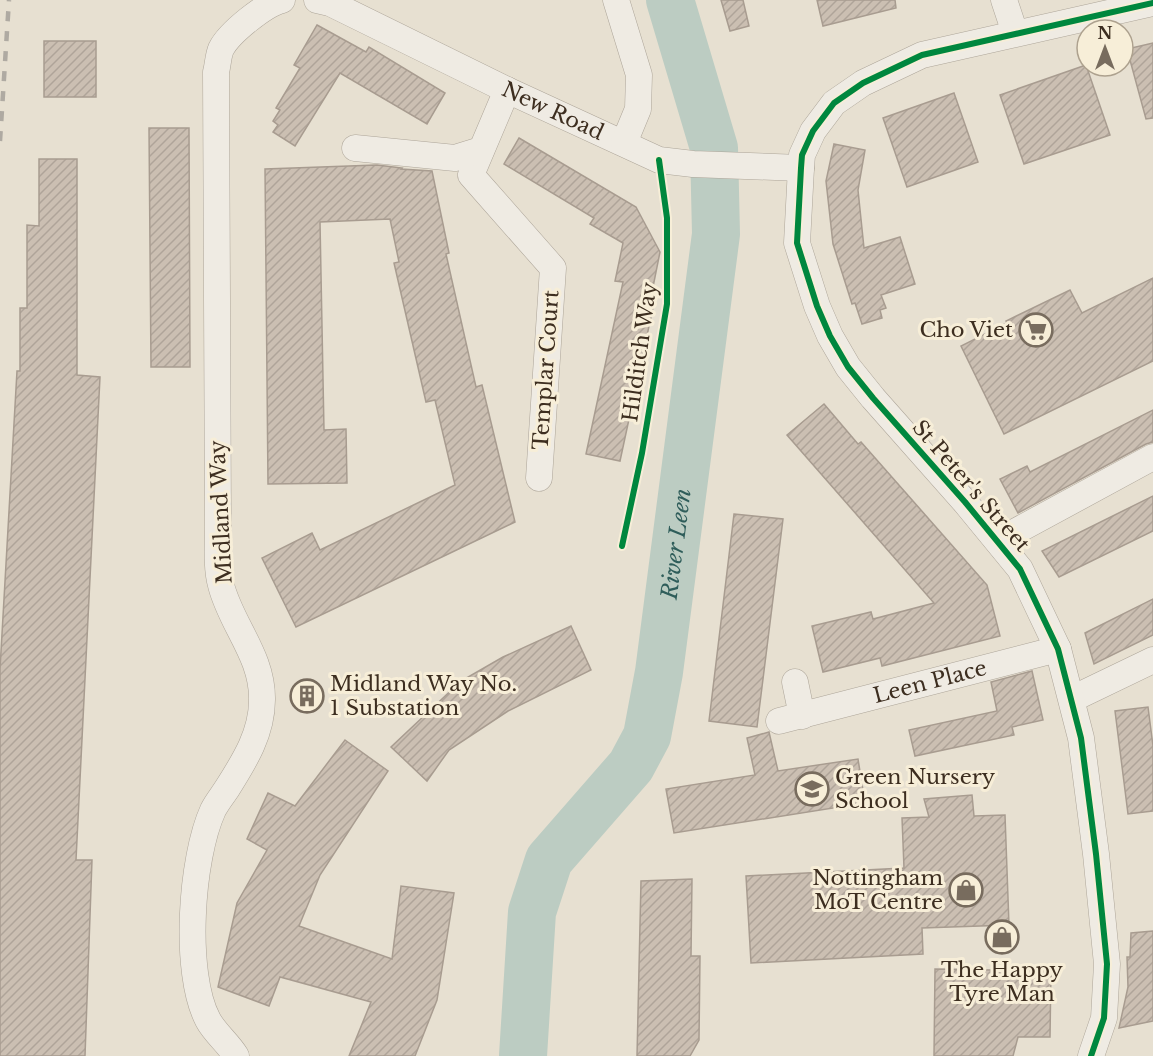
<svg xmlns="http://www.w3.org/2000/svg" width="1153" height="1056" font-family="'Libre Baskerville',serif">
	<defs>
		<pattern id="building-hatch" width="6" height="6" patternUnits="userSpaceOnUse" patternTransform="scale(1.5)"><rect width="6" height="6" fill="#cbbfb2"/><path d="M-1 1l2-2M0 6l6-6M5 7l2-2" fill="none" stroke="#afa499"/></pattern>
	</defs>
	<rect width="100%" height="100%" fill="#e7e0d1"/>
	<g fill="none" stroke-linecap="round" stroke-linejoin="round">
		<path stroke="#bcccc2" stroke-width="48" id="s1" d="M523,1056L532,912L549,860L631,766L647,736L659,672L716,234L714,148L670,0"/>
	</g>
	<g fill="url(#building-hatch)" stroke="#a89c90" stroke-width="1.5">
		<polygon points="721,0 743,0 749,26 730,31"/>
		<polygon points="817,0 895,0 896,8 823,26"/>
		<polygon points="317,25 366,52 369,47 445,93 427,124 340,73 295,146 273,132 278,125 273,121 280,110 276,108 300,68 294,65"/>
		<rect x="44" y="41" width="52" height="56"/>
		<polygon points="1153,43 1153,118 1146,119 1127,49"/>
		<polygon points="1086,65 1110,135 1024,164 1000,95"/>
		<polygon points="954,93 978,162 907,187 883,118"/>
		<polygon points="149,128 189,128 190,367 151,367"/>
		<polygon points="519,138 636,207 660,252 650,302 654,303 620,461 586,454 623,282 615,281 623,243 590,224 594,218 504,164"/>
		<polygon points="834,144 865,150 858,190 864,248 900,237 915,284 881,295 886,308 880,310 882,318 862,324 855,303 852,304 833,244 826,181"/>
		<polygon points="39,159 77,159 77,375 100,377 76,860 92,860 85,1056 0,1056 0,669 17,371 20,371 20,308 27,308 27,225 39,226"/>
		<polygon points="377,165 402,168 401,169 432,171 449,253 446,254 476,387 482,385 515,522 296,627 262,558 312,533 320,550 455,485 435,400 426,402 394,263 399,262 390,219 320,222 324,430 346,429 347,483 268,484 265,169"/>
		<polygon points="1153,278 1153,361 1004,434 961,346 1007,323 1006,321 1070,290 1082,313"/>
		<polygon points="824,404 858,444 861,442 987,585 1000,636 882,666 880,658 823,672 812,626 871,612 873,619 934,603 787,435"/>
		<polygon points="1153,410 1153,442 1146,444 1018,513 1000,479 1027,466 1030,472"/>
		<polygon points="1153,496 1153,531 1059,577 1042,551"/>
		<polygon points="734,514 783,519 757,727 709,721"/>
		<polygon points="1153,599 1153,635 1094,664 1085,633"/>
		<polygon points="571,626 591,670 508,711 449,750 427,781 391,747 461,681 503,657"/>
		<polygon points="1032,671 1043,720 1012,727 1014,735 915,756 909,730 997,711 991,682"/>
		<polygon points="1148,707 1153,746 1153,811 1128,814 1115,711"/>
		<polygon points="769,732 778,771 858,759 865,803 674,833 666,789 755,775 747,738"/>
		<polygon points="345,740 388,771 320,875 299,926 392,959 401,886 454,893 437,1000 415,1056 349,1056 371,1002 280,977 269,1006 218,987 237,903 267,850 247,839 268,793 295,806"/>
		<polygon points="972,795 974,816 1005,815 1009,925 922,928 923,954 751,963 746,876 904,868 902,818 929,817 924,799"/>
		<polygon points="692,879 691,956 700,956 699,1040 690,1056 637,1056 641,881"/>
		<polygon points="1153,931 1153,1021 1119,1028 1128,987 1127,957 1130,957 1131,933"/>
		<polygon points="935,969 1051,971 1050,1037 1018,1037 1013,1056 934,1056"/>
	</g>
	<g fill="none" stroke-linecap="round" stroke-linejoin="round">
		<defs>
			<g id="minor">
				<path id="s2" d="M317,0L330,3L507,90L659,160L693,164L801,168"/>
				<polyline points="616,0 639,75 638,109 624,143"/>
				<polyline points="1004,0 1015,33"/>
				<polyline points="507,90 471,175 553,268 539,478"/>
				<polyline points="355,148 455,158 481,150"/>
				<polyline points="998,541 1153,457"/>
				<polyline points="795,682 802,716"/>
				<polyline points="1072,699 1153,660"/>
				<path id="s3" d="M779,721L1058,649"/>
				<path d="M236,1056C228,1043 215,1033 208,1020C183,973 191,858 213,810C217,802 223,795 228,787C245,760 262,733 262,700C263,656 231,625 221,585C216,567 218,544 218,526L216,72C218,65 218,56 221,49C229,33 265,4 282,0"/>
				<polyline points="1091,1056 1104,1018 1107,964 1096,854 1081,738 1058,649 1020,569 965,502 873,398 848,367 830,336 817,306 797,243 801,168 802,155 813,131 834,103 863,83 922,55 1153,3"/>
			</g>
		</defs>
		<use href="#minor" stroke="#ada599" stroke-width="27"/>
		<use href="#minor" stroke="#efebe3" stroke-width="26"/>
		<polyline stroke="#afaaa2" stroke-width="4.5" stroke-dasharray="10 10" stroke-linecap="butt" points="0,141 9,0"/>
		<defs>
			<g id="cycleway">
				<polyline points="622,546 642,453 667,304 667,218 659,160"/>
				<polyline points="1091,1056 1104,1018 1107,964 1096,854 1081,738 1058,649 1020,569 965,502 873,398 848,367 830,336 817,306 797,243 801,168 802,155 813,131 834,103 863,83 922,55 1153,3"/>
			</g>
		</defs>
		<use href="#cycleway" stroke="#f7eed8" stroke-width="10"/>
		<use href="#cycleway" stroke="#00873e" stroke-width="6"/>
	</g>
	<defs>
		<symbol id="supermarket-ring" viewBox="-11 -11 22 22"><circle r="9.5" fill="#f7eed8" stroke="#786c5e" stroke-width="1.5"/><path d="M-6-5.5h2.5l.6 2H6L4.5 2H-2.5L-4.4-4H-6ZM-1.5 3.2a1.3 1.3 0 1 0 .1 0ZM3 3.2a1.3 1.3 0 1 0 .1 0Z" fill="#786c5e"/></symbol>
		<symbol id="building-ring" viewBox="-11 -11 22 22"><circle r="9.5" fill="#f7eed8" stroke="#786c5e" stroke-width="1.5"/><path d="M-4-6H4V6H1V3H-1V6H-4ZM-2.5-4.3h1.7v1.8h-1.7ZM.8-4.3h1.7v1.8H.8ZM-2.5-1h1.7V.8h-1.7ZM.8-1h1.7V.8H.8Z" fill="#786c5e"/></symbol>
		<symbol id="school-ring" viewBox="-11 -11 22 22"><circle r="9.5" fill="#f7eed8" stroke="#786c5e" stroke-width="1.5"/><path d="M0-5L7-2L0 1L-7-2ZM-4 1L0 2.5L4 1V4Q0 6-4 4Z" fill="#786c5e"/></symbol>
		<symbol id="shop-ring" viewBox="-11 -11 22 22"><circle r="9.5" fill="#f7eed8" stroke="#786c5e" stroke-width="1.5"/><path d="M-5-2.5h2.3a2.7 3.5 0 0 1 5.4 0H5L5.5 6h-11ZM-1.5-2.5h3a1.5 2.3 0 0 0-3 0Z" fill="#786c5e"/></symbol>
	</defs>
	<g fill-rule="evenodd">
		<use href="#supermarket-ring" x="1017" y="311" width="38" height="38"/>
		<use href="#building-ring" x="288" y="677" width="38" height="38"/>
		<use href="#school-ring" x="793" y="770" width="38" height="38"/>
		<use href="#shop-ring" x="947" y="871" width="38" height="38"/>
		<use href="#shop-ring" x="983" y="918" width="38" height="38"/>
	</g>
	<g text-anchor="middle" stroke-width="6" stroke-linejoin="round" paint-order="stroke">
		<g font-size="21" fill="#3d2e20" stroke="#f7eed8">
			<text dy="7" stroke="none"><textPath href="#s2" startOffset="261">New Road</textPath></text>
			<text transform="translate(640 352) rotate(-82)" y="7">Hilditch Way</text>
			<text transform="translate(546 370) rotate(-86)" y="7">Templar Court</text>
			<text transform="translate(971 486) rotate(49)" y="7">St Peter's Street</text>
			<text transform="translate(221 512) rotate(-93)" y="7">Midland Way</text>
			<text dy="7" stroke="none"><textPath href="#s3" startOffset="156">Leen Place</textPath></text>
		</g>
		<g font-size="21" fill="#3d2e20" stroke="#f7eed8" text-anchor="end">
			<text x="1013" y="337">Cho Viet</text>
			<text x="330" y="691" text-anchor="start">Midland Way No.<tspan x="330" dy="24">1 Substation</tspan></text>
			<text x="835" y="784" text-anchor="start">Green Nursery<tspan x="835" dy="24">School</tspan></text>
			<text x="943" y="885">Nottingham<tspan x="943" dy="24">MoT Centre</tspan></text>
			<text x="1002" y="977" text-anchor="middle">The Happy<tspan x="1002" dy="24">Tyre Man</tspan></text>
		</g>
		<g font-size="22" font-style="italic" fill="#2f5d5a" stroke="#f7eed8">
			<text dy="8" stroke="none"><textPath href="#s1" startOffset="552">River Leen</textPath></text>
		</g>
	</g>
	<g transform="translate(1105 48)"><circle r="28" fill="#f7eed8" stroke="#ada18e" stroke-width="1.5"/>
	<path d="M0-4.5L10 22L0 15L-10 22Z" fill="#786c5e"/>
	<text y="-9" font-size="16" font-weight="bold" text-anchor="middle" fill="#3d2e20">N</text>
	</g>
</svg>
